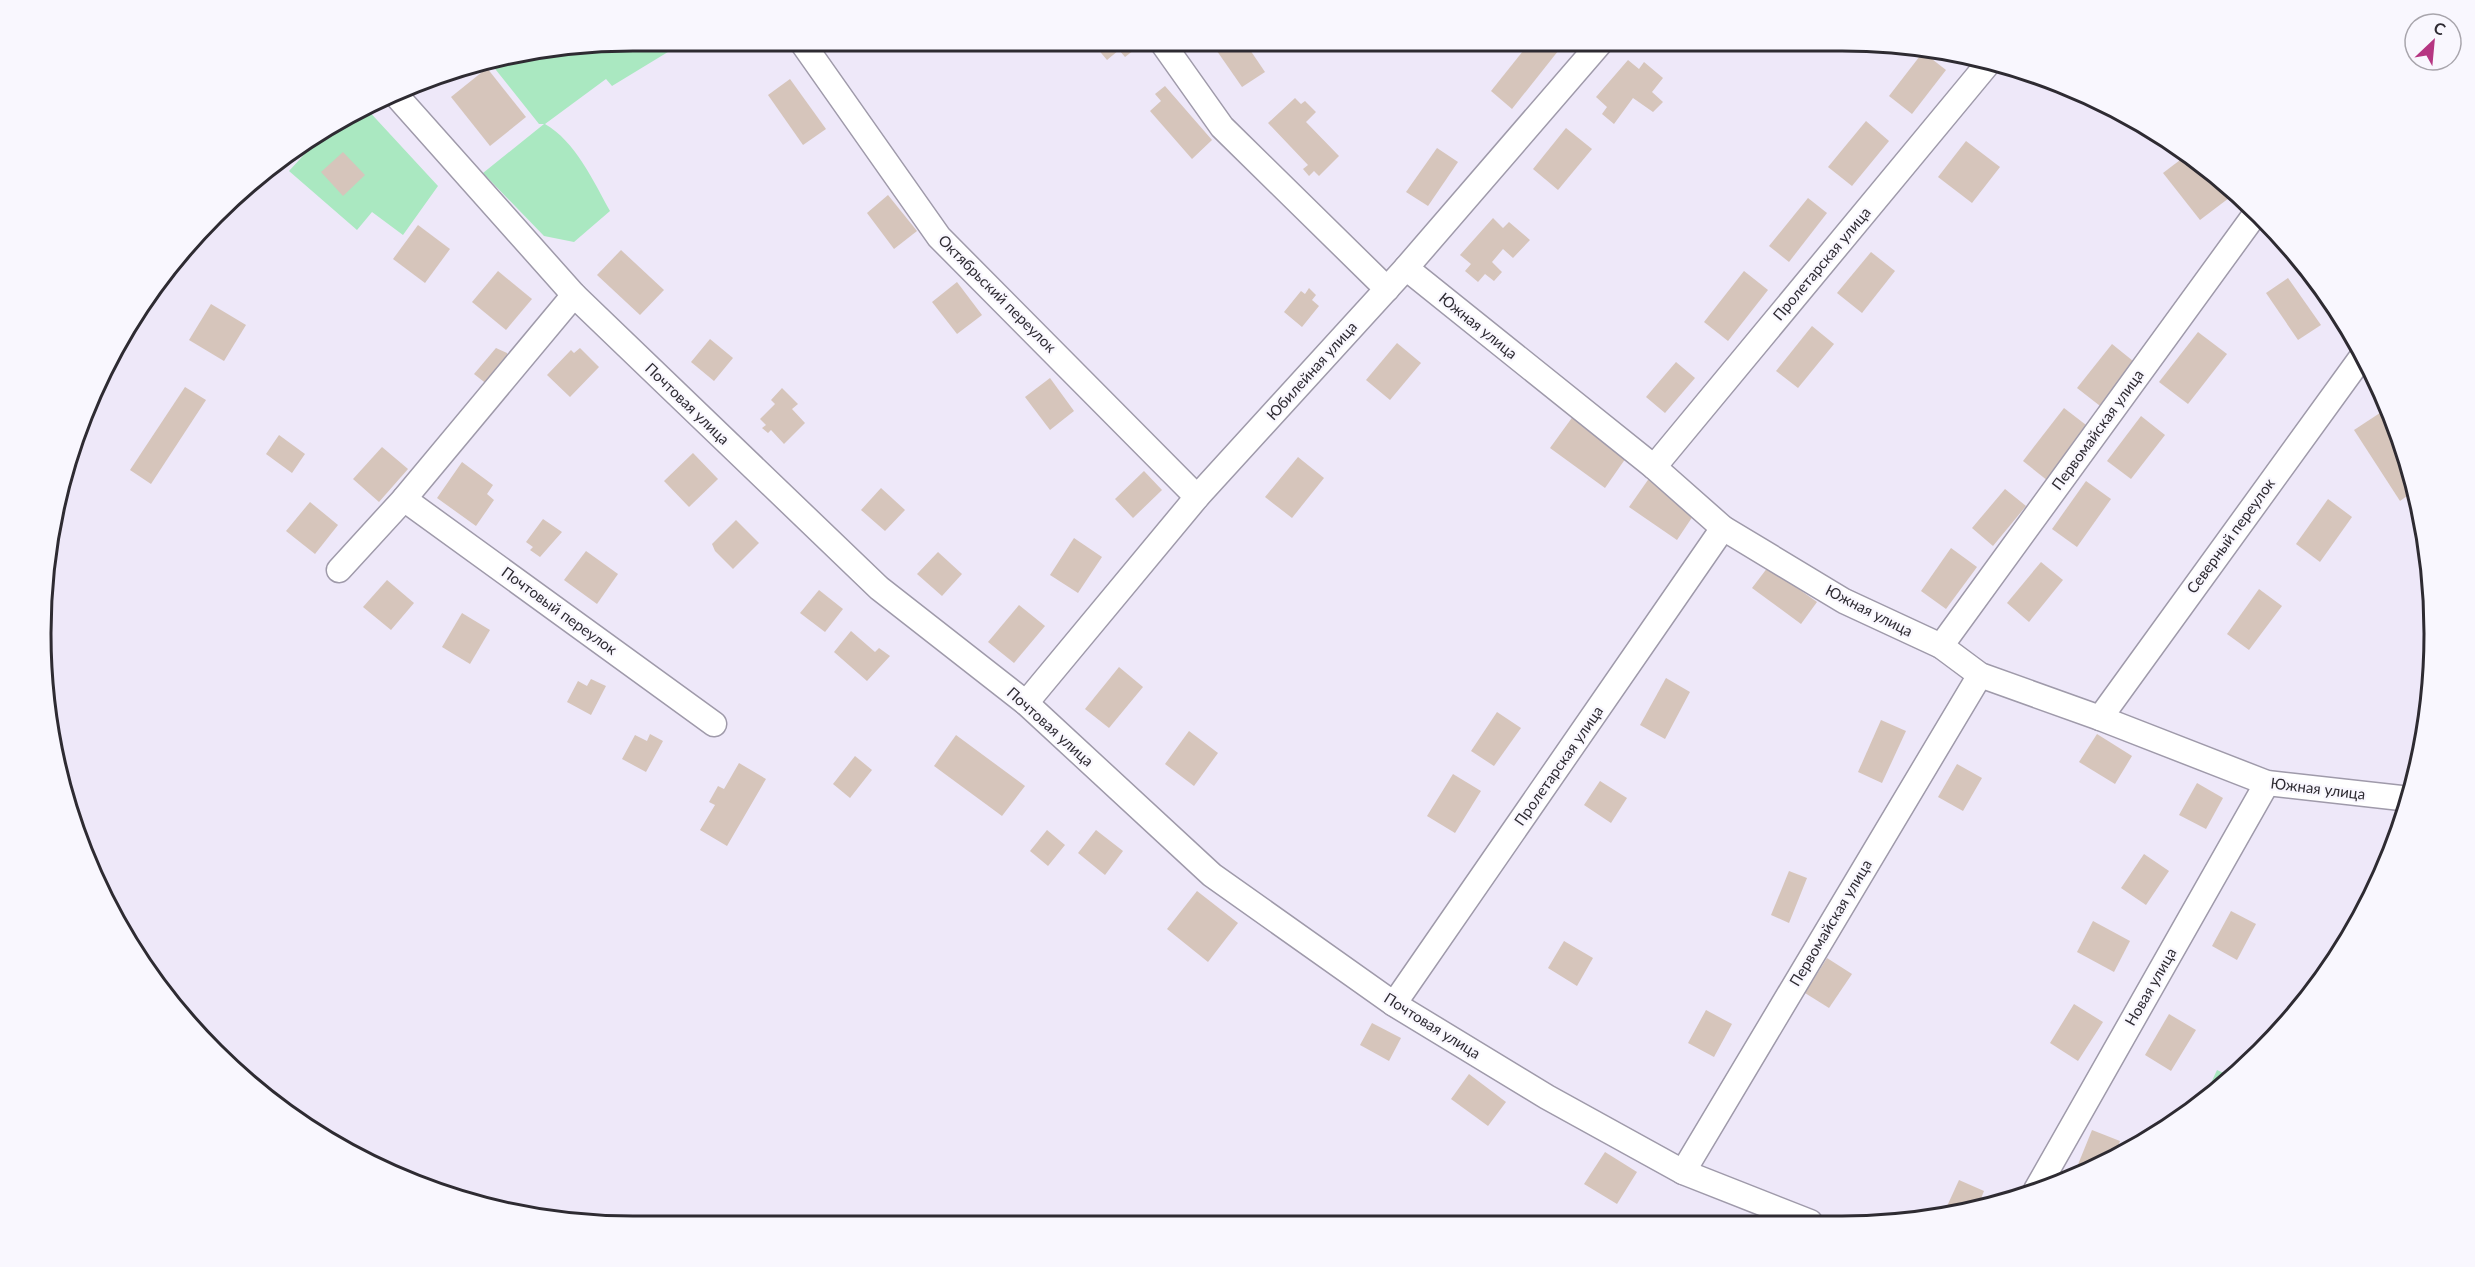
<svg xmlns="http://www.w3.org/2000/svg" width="2475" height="1267" font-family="Lato,sans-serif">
	<rect width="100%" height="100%" fill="#eee8f9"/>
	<g fill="#aae8c1">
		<path d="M633,41H686L612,86L606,79L545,124C575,141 594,182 610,211L574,242L544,236L483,173L544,124H539L488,60L518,52Z"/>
		<polygon points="365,107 438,186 403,235 372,212 357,230 289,171 334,122"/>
		<polygon points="2217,1070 2230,1076 2201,1105"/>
	</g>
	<g fill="#d6c5bb">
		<polygon points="1091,41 1127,41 1134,50 1125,57 1119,50 1107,60"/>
		<polygon points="1210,41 1244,41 1265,72 1242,87"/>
		<polygon points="1531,41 1566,41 1512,109 1491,91"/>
		<polygon points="1923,52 1946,70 1912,114 1889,96"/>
		<polygon points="1628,60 1639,69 1644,62 1663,78 1652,92 1663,102 1653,112 1633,98 1614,124 1602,114 1607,107 1596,97"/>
		<polygon points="487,68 526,117 490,146 451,97"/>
		<polygon points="790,79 826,129 803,145 768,95"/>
		<polygon points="1165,86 1212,140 1192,159 1150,111 1161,101 1155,94"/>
		<polygon points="1295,98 1301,104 1305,101 1316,112 1306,122 1339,156 1319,176 1314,171 1309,176 1303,169 1308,165 1268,123"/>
		<polygon points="1866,121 1889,141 1852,186 1828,167"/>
		<polygon points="1566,128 1592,149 1558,190 1533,169"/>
		<polygon points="1966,141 2000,167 1972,203 1938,177"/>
		<polygon points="1437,148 1458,162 1428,206 1406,192"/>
		<polygon points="343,152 365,175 343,196 321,172"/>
		<polygon points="2188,154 2201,162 2229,198 2200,220 2163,173"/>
		<polygon points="888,195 917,231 894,249 867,213"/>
		<polygon points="1808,198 1827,213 1789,262 1769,246"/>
		<polygon points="1493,218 1503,228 1509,222 1530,240 1513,258 1503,249 1492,262 1502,272 1494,281 1485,274 1478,282 1465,271 1471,264 1460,255"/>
		<polygon points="418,225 450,249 425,283 393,259"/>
		<polygon points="621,250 664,290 640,315 597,275"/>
		<polygon points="1871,252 1895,271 1862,313 1837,293"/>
		<polygon points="498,271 532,299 506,330 472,302"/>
		<polygon points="1744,271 1768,290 1728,341 1704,322"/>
		<polygon points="2288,278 2321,325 2298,340 2266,293"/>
		<polygon points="957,282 982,315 957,334 932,302"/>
		<polygon points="1309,288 1316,295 1312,300 1319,306 1302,327 1284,312 1301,291 1305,294"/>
		<polygon points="211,304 246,325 224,361 189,340"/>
		<polygon points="1812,326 1834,344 1798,388 1776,371"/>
		<polygon points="2198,332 2227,354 2188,404 2159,382"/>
		<polygon points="710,339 733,358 714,381 691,362"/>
		<polygon points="1397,343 1421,363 1390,400 1366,380"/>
		<polygon points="2112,344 2138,365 2104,409 2077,388"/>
		<polygon points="496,348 507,353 509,359 488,385 474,374"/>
		<polygon points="580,348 599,367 570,397 547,375 571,350 574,353"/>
		<polygon points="1676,362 1695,378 1665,413 1646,397"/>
		<polygon points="1050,378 1074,411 1050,430 1025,397"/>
		<polygon points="185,387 206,400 151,484 130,470"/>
		<polygon points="782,388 798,404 792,409 805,423 784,444 771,430 768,433 762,428 766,425 760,419 775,404 771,400"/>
		<polygon points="2064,408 2090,428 2048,481 2023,461"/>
		<polygon points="2386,409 2403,443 2414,491 2400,501 2354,430"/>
		<polygon points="1574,415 1628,455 1605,488 1550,448"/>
		<polygon points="2141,416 2165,435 2131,479 2107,461"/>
		<polygon points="279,435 305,454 292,473 266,454"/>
		<polygon points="382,447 408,469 379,502 353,479"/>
		<polygon points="693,453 718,479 689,507 664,481"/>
		<polygon points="1298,457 1324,478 1292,518 1265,497"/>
		<polygon points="462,462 493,485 487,494 494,500 476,526 437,498"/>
		<polygon points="1144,471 1162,490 1133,518 1115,499"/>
		<polygon points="1650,477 1697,510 1677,540 1629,507"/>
		<polygon points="2086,481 2111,499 2077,547 2052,529"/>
		<polygon points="881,488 905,510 885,531 861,510"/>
		<polygon points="2005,489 2026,506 1993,546 1972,528"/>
		<polygon points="2328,499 2352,517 2320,562 2296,544"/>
		<polygon points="310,502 338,525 315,554 286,531"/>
		<polygon points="543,519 562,532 540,557 530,550 533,547 526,542"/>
		<polygon points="736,520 759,543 733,569 715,551 712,544"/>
		<polygon points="1074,538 1102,557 1078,593 1050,575"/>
		<polygon points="1951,548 1977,567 1946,609 1921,591"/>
		<polygon points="586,551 618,574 597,604 564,580"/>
		<polygon points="938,552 962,574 942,596 917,574"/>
		<polygon points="2041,562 2063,580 2029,622 2007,603"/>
		<polygon points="1768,567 1817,602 1801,624 1752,588"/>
		<polygon points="387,580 414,603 391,630 363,607"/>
		<polygon points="2259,589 2282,606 2249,650 2227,634"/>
		<polygon points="819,590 843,609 825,632 800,613"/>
		<polygon points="1019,605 1045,626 1014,663 988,642"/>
		<polygon points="462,613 490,630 470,664 442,647"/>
		<polygon points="851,631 875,652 879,648 890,656 867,681 834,652"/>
		<polygon points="1119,667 1143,687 1109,728 1085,709"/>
		<polygon points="1666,678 1690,692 1665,739 1640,725"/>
		<polygon points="591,679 606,686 591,715 567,702 578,681 587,686"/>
		<polygon points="1497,712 1521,728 1494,766 1471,751"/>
		<polygon points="1881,720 1906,731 1882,783 1858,772"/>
		<polygon points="1189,731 1218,753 1194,786 1165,764"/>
		<polygon points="650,734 663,741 646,772 622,759 635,735 647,741"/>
		<polygon points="2097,734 2132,756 2115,784 2079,762"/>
		<polygon points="956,735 1025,786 1002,816 934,766"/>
		<polygon points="855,756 872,770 850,798 833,784"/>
		<polygon points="739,763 766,779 727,846 700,830 715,805 709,802 718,786 724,789"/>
		<polygon points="1957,764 1982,778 1963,811 1938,797"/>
		<polygon points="1453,774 1481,791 1455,833 1427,816"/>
		<polygon points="1600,781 1627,798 1611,823 1584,805"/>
		<polygon points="2197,783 2223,798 2206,829 2179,815"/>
		<polygon points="1047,830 1065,845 1048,866 1030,851"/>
		<polygon points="1096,830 1123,851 1105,875 1078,853"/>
		<polygon points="2144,854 2169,871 2146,905 2121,888"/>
		<polygon points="1789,871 1807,878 1789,923 1771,915"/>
		<polygon points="1197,891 1238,923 1208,962 1167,929"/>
		<polygon points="2231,911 2256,924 2237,960 2212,946"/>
		<polygon points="2093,921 2130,941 2114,972 2077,952"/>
		<polygon points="1564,941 1593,958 1577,986 1548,968"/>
		<polygon points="1827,958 1852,974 1829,1008 1805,993"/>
		<polygon points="2074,1004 2103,1022 2078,1061 2050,1043"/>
		<polygon points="1706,1010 1732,1024 1714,1057 1688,1043"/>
		<polygon points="2169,1014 2196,1030 2171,1071 2145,1055"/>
		<polygon points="1372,1023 1401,1038 1389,1061 1360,1045"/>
		<polygon points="1469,1074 1506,1102 1488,1126 1451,1099"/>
		<polygon points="2092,1130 2120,1141 2115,1155 2086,1171 2077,1167"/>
		<polygon points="1605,1152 1637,1172 1617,1204 1584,1184"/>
		<polygon points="1959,1180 1984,1191 1978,1206 1943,1215"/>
		<polygon points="1746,1215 1759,1222 1742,1222"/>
	</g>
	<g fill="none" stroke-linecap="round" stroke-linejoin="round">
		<defs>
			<g id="minor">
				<polyline points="801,41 939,237 1197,497"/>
				<polyline points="1161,41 1222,127 1387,289"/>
				<polyline points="395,94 574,295 879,588 1026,703 1212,875 1394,1004 1547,1097 1683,1172 1810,1222"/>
				<polyline points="1406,268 1654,467 1723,528 1844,601 1941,646 1980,675 2100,718 2267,783 2410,799"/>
				<polyline points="1654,467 1991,60"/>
				<polyline points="404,499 714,724"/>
				<polyline points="339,570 404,499 574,295"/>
				<polyline points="1941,646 2256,213"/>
				<polyline points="1026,703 1197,497 1406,268 1602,41"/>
				<polyline points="2100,718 2363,355"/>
				<polyline points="1394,1004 1723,528"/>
				<polyline points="1683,1172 1980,675"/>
				<polyline points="2036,1190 2267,783"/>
			</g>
		</defs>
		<use href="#minor" stroke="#9f9aaa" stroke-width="27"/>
		<use href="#minor" stroke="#fff" stroke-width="24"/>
	</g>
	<g text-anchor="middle" stroke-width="4.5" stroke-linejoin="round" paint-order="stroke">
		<g font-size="15" fill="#2e2b32" stroke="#f9f7fe">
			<text transform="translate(1822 264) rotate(-50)" y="5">Пролетарская улица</text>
			<text transform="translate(997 294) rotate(45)" y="5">Октябрьский переулок</text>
			<text transform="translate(1478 326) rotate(39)" y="5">Южная улица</text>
			<text transform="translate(1312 371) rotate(-48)" y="5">Юбилейная улица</text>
			<text transform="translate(687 404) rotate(44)" y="5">Почтовая улица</text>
			<text transform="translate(2098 430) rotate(-54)" y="5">Первомайская улица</text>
			<text transform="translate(2231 536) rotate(-54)" y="5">Северный переулок</text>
			<text transform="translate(559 611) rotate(36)" y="5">Почтовый переулок</text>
			<text transform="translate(1869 611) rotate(27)" y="5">Южная улица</text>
			<text transform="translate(1050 727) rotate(42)" y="5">Почтовая улица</text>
			<text transform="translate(1559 766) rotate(-55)" y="5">Пролетарская улица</text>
			<text transform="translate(2318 789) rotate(7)" y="5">Южная улица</text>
			<text transform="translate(1831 923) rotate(-59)" y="5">Первомайская улица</text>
			<text transform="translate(2151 987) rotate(-60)" y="5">Новая улица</text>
			<text transform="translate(1432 1026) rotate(32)" y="5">Почтовая улица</text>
		</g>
	</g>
	<path d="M0 0H2475V1267H0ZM633 51H1842A582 582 0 0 1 2424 633V634A582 582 0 0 1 1842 1216H633A582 582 0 0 1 51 634V633A582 582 0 0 1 633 51Z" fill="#f9f7fe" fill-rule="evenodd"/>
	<path fill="none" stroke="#2e2b32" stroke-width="3" d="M633 51H1842A582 582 0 0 1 2424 633V634A582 582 0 0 1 1842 1216H633A582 582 0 0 1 51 634V633A582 582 0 0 1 633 51Z"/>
	<g transform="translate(2433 42) rotate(26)"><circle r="28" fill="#f9f7fe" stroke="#a8a5ac" stroke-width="1.5"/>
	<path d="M0-4.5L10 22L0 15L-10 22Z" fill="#b63682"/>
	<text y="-9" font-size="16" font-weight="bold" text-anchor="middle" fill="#2e2b32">С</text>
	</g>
</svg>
